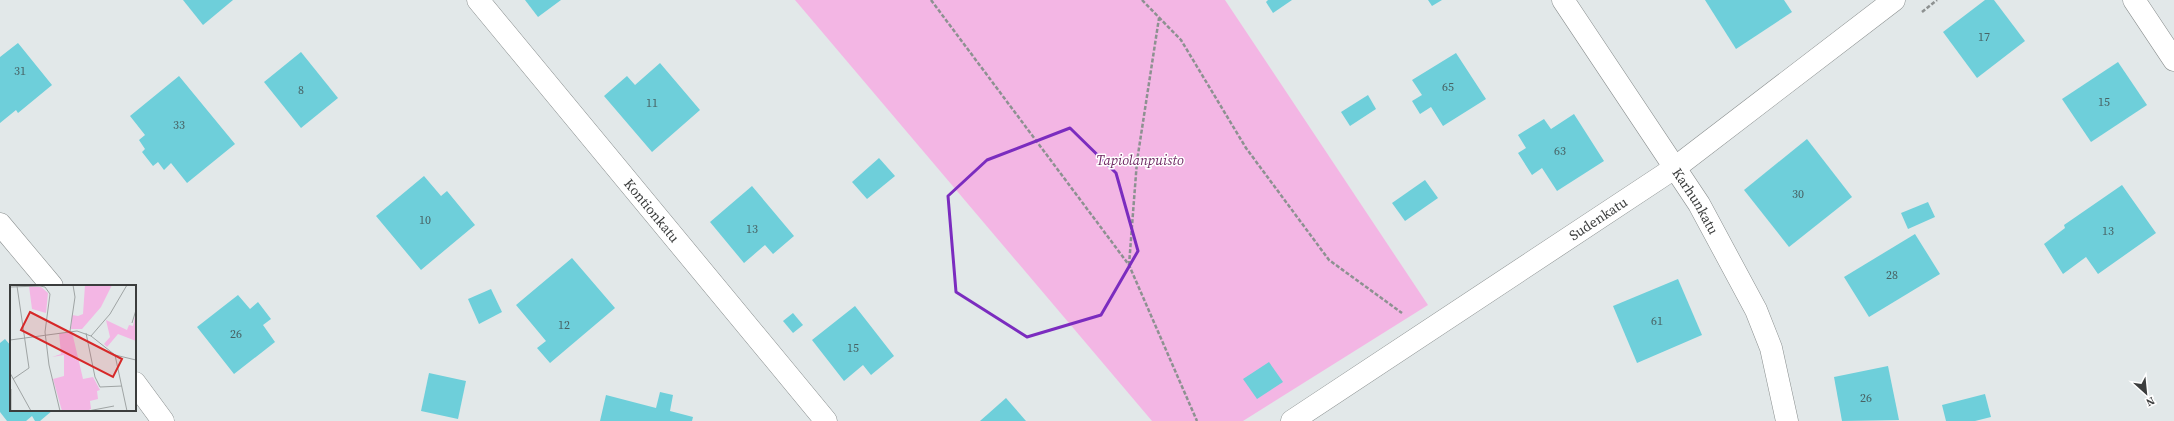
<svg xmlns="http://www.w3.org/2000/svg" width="2174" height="421" font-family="'Source Serif 4',serif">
	<rect width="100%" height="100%" fill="#e2e8e9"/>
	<polygon fill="#f3b6e4" points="795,0 1225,0 1428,305 1243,421 1152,421"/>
	<g fill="#6ecfda">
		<polygon points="183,0 233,0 203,25"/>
		<polygon points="525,0 561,0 538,17"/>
		<polygon points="1268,0 1292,0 1273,13 1266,2"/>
		<polygon points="1428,0 1442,0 1432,6"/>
		<polygon points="1705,0 1784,0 1792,12 1736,49"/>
		<polygon points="1985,0 1994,0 2025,41 1977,78 1943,32"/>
		<polygon points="18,43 52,85 18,113 16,110 0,123 0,57"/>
		<polygon points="301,52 338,98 301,128 264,82"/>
		<polygon points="1456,53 1486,99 1443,126 1431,107 1420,114 1412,101 1422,95 1412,80"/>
		<polygon points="2118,62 2147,105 2091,142 2062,99"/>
		<polygon points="660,63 700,110 652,152 604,96 627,76 635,85"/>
		<polygon points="179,76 235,144 187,183 171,163 164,170 158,162 153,166 142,152 145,149 139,140 145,135 130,116"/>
		<polygon points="1368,95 1376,109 1350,126 1341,112"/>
		<polygon points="1574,114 1604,161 1557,191 1542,168 1532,175 1518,153 1526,148 1518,135 1544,119 1551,129"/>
		<polygon points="1807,139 1852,197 1789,247 1744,190"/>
		<polygon points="879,158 895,176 867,199 852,182"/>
		<polygon points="424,176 441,196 447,191 475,225 421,270 376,216"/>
		<polygon points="1425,180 1438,198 1405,221 1392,203"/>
		<polygon points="2122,185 2156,233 2098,274 2086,257 2063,274 2044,244 2065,228 2064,225"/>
		<polygon points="752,186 794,236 773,254 765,245 744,263 710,222"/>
		<polygon points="1928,202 1935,217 1908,229 1901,213"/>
		<polygon points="1915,234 1940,274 1869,317 1844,277"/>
		<polygon points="572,258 615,308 550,363 537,348 546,341 516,305"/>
		<polygon points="1678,279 1702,335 1637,363 1613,306"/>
		<polygon points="491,289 502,312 479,324 468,299"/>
		<polygon points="238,295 250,309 258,302 271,319 263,325 275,342 234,374 197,327"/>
		<polygon points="855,306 894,356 871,375 863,365 844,381 812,340"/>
		<polygon points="793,313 803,325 793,333 783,321"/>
		<polygon points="5,339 11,346 11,410 53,410 40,421 35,421 32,416 26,421 7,421 0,412 0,343"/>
		<polygon points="1269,362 1283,382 1257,399 1243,379"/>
		<polygon points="1888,366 1899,420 1842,421 1834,377"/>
		<polygon points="429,373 466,381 458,419 421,411"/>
		<polygon points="660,392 673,395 670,411 693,417 692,421 600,421 606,395 656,408"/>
		<polygon points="1985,394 1991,417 1975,421 1946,421 1942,405"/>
		<polygon points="1006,398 1026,421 980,421"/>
	</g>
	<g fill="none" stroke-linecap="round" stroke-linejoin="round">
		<defs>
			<g id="minor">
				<path id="s1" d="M478,0L826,421"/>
				<path id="s2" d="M1563,0L1699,204L1756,310L1771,348L1787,421"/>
				<polyline points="2134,0 2174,60"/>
				<polyline points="0,224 52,286"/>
				<polyline points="135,383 163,421"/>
				<path id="s3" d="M1292,421L1676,167L1894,0"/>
			</g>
		</defs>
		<use href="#minor" stroke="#8a8f8f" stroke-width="23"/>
		<g stroke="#8d9191" stroke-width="2.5" stroke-dasharray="4 2" stroke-linecap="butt">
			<polyline points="931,0 1129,265 1197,421"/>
			<polyline points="1142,0 1181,40 1246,148 1329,260 1402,313"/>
			<polyline points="1922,12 1937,0"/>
			<polyline points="1129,265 1137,161 1159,18"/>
		</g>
		<use href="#minor" stroke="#fff" stroke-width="22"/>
	</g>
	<path fill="none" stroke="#7b2cbf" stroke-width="3" stroke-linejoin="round" d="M1070,128L1116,173L1138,251L1101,315L1027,337L956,292L948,196L987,160Z"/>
	<g text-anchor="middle" stroke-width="3" stroke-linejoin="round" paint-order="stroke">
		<g font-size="12" fill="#486264">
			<text x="1984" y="41">17</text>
			<text x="20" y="75">31</text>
			<text x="1448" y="91">65</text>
			<text x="301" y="94">8</text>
			<text x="2104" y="106">15</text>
			<text x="652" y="107">11</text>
			<text x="179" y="129">33</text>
			<text x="1560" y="155">63</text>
			<text x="1798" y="198">30</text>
			<text x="425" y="224">10</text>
			<text x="752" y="233">13</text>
			<text x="2108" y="235">13</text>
			<text x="1892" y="279">28</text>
			<text x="1657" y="325">61</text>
			<text x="564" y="329">12</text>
			<text x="236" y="338">26</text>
			<text x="853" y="352">15</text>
			<text x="1866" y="402">26</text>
		</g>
		<g font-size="14" font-style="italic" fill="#712b65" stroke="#fff">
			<text x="1140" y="165">Tapiolanpuisto</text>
		</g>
		<g font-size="14" fill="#3b3d3d" stroke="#fff">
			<text dy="5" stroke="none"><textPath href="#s2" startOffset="241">Karhunkatu</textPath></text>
			<text dy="5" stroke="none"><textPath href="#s1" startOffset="273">Kontionkatu</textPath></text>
			<text dy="5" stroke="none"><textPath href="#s3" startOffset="367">Sudenkatu</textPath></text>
		</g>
	</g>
	<g transform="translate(10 285)">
		<rect width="126" height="126" fill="#e2e8e9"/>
		<path d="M75,0H102L91,22L72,44H61L62,30L68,31L73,29ZM19,1L31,2L38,8L36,28L22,24ZM126,27V56L108,49L97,62L94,59L100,52L96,35L117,45L119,40L123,41ZM62,47L73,94L83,92L90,105L87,106L88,114L80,116L81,124L77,126H52L43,94L54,91V70L42,72L51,69L49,48Z" fill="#f3b6e4"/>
		<path fill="none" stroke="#9fa4a4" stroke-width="1" d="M0,2L30,1L35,2L40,9L35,47L39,80L50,126M122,38L126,25M60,46L65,12L63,0M76,48L85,92L90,102L112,101M81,51L100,29L117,0M0,55L67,46L81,51L105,70L126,75M105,70L117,126M0,88L21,126M3,94L19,83L7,1M1,126V104M78,126L104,121"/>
		<path fill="#d62828" fill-opacity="0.15" stroke="#d62828" stroke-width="2" d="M20,27L112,74L103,92L11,45Z"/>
		<rect width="126" height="126" fill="none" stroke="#3b3d3d" stroke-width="2"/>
	</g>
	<g transform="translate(2146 393) rotate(153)" stroke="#ffffff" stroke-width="3" paint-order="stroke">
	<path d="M0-3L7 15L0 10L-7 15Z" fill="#3b3d3d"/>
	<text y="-6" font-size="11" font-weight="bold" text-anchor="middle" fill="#3b3d3d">N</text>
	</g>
</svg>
